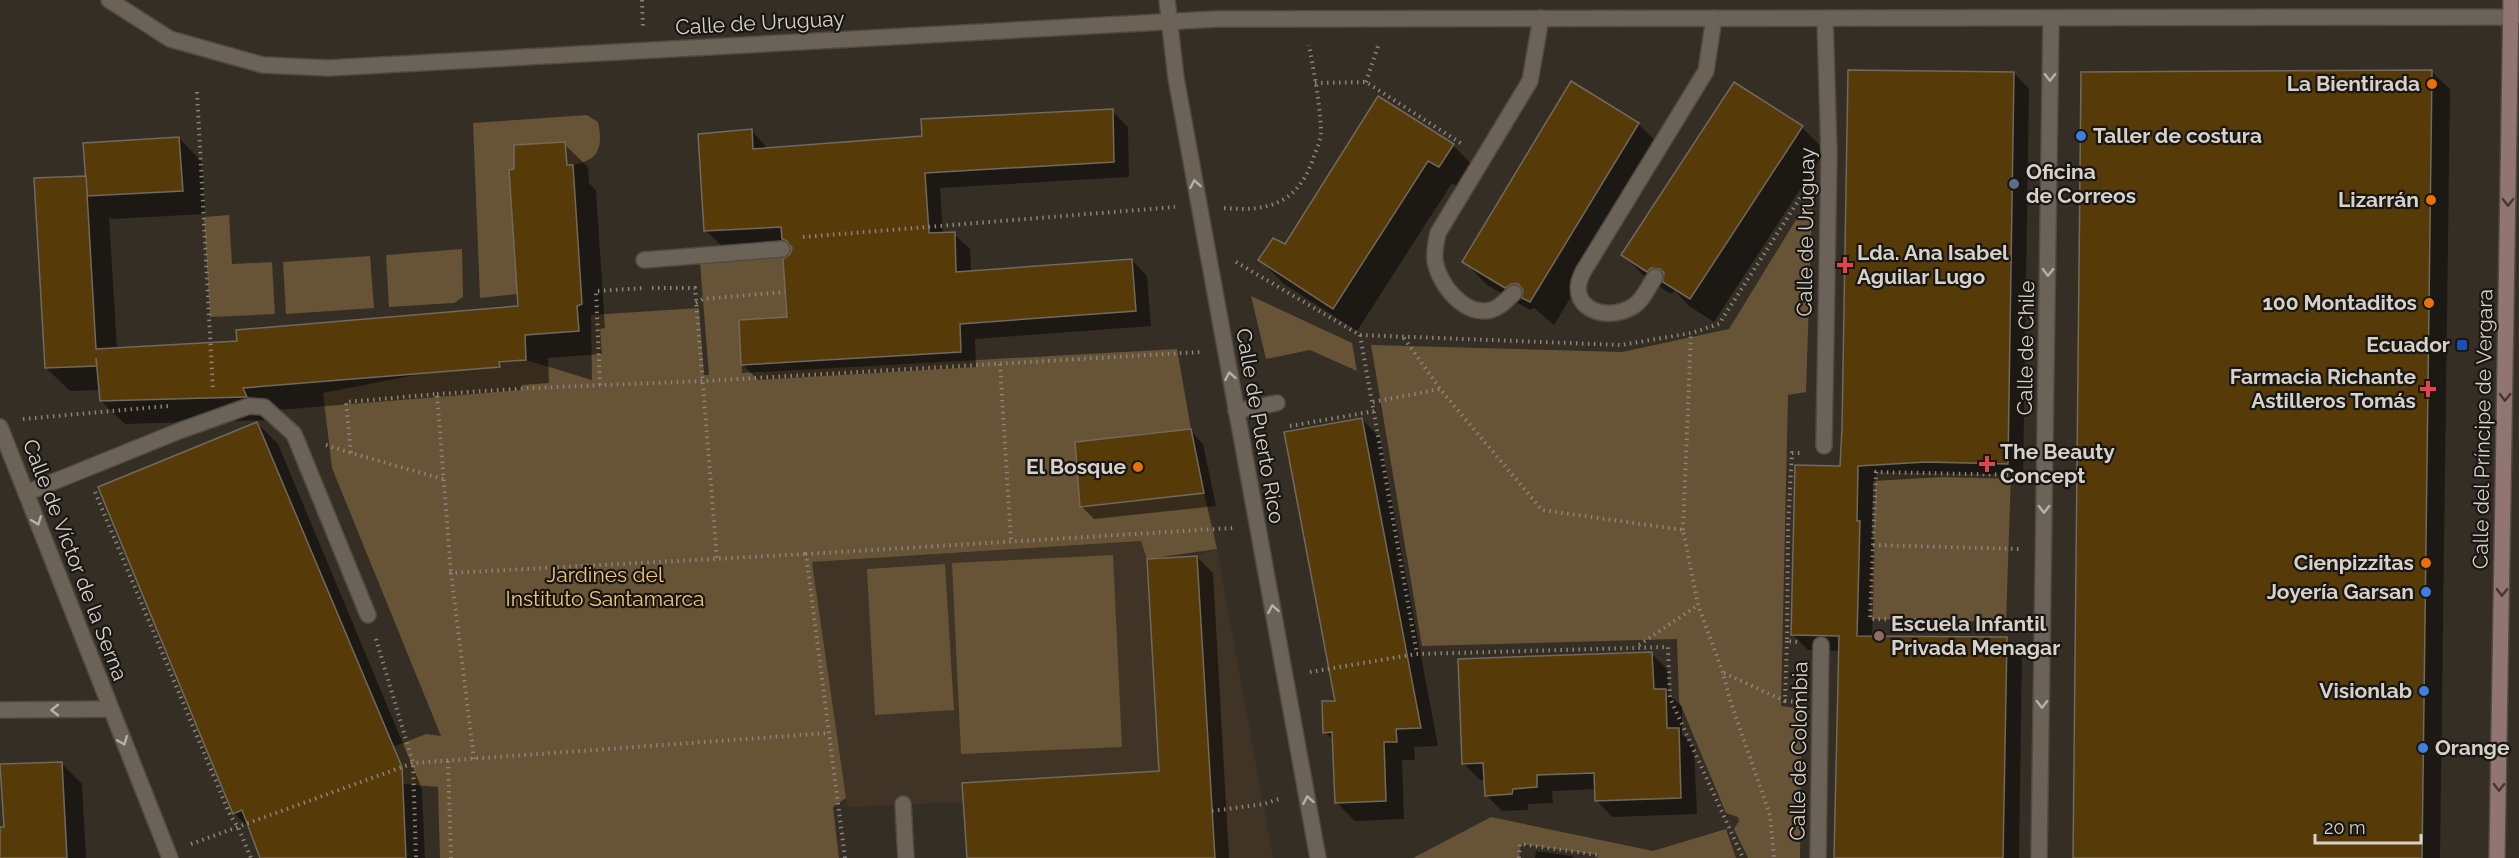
<svg xmlns="http://www.w3.org/2000/svg" width="2519" height="858" font-family="Raleway,sans-serif">
	<rect width="100%" height="100%" fill="#352e25"/>
	<polygon fill="#3f3425" points="1141,541 1147,559 1197,556 1217,549 1273,858 967,858 963,802 847,807 812,562"/>
	<g fill="#675336">
		<path d="M587,115L598,122C604,150 597,163 567,165L565,142L514,145V169L509,170L517,294L480,298L473,123Z"/>
		<polygon points="1805,205 1812,208 1806,392 1788,395 1781,706 1802,709 1800,858 1748,858 1734,829 1739,821 1738,817 1726,813 1679,701 1677,639 1422,646 1371,345 1622,352 1729,329"/>
		<polygon points="229,215 232,264 272,262 275,314 210,317 204,217"/>
		<polygon points="462,249 463,297 454,303 389,307 386,255"/>
		<polygon points="370,256 374,308 286,314 283,262"/>
		<polygon points="783,256 787,317 739,320 742,373 1177,349 1191,429 1075,442 1080,506 1204,493 1217,549 1147,559 1141,541 812,562 846,798 833,807 839,858 440,858 438,787 403,784 393,747 426,734 441,736 332,468 323,393 430,372 526,360 592,380 591,315 699,308 704,375 709,375 700,263"/>
		<polygon points="1251,296 1352,343 1357,371 1310,350 1266,359"/>
		<polygon points="1876,472 2011,475 2006,622 1870,619"/>
		<polygon points="1113,555 1122,747 961,754 952,563"/>
		<polygon points="945,564 954,710 875,715 867,569"/>
		<polygon points="1491,817 1653,851 1726,829 1736,858 1597,858 1598,855 1521,844 1519,858 1413,858"/>
	</g>
	<g fill="#0007">
		<polygon points="2431,71 2450,89 2440,858 2074,858 2073,811 2083,74"/>
		<polygon points="2014,73 2029,89 2023,479 1942,477 1873,481 1872,535 1875,538 1872,638 2006,639 2022,655 2019,858 1836,858 1840,651 1808,650 1793,635 1841,468"/>
		<polygon points="1112,111 1128,127 1129,177 940,188 943,234 954,234 970,249 971,272 1132,260 1147,276 1151,326 975,339 976,367 758,380 743,365 789,318 793,248 787,242 722,246 706,231 752,131 768,149 924,138"/>
		<polygon points="1638,124 1662,147 1554,325 1534,308 1530,310 1487,285 1464,261"/>
		<polygon points="1802,127 1825,151 1714,322 1689,306 1675,291 1671,294 1647,279 1623,255"/>
		<polygon points="179,138 202,162 205,214 112,219 109,217 117,350 238,343 520,308 564,144 588,167 589,183 596,190 605,328 600,329 602,354 548,358 549,383 522,385 522,390 266,411 269,420 125,424 101,401 100,390 70,391 46,368 85,177"/>
		<polygon points="1453,145 1476,169 1463,190 1452,183 1357,331 1284,284 1260,260"/>
		<polygon points="1362,419 1380,438 1438,746 1414,747 1415,760 1402,760 1404,819 1355,821 1336,802 1334,741 1325,732 1337,702"/>
		<polygon points="257,423 278,444 422,789 425,858 261,858 250,829 234,813"/>
		<polygon points="1191,431 1203,444 1216,506 1094,519 1081,506"/>
		<polygon points="1197,557 1213,573 1229,858 968,858 1161,773"/>
		<polygon points="1652,654 1668,670 1669,694 1682,707 1682,734 1694,746 1697,814 1612,817 1596,800 1596,789 1552,791 1553,803 1528,804 1528,810 1502,811 1486,795 1485,780 1480,780 1464,764"/>
		<polygon points="62,764 82,784 86,858 0,858 0,829 6,829"/>
		<polygon points="1536,851 1571,856 1574,858 1535,858"/>
	</g>
	<g fill="#563b09" stroke="#71695e" stroke-width="1.5">
		<polygon points="1848,70 2014,72 2008,464 1926,462 1858,466 1857,521 1860,521 1857,636 2007,637 2003,858 1834,858 1839,636 1791,635 1795,465 1840,466 1842,428"/>
		<polygon points="2432,70 2422,858 2073,858 2081,72"/>
		<polygon points="1571,81 1639,123 1530,302 1522,298 1523,290 1518,284 1511,284 1505,288 1462,262"/>
		<polygon points="1734,82 1803,126 1690,299 1663,282 1664,273 1660,269 1651,268 1647,272 1621,255"/>
		<polygon points="1378,96 1454,144 1439,167 1428,161 1333,309 1258,260 1273,238 1285,244"/>
		<polygon points="1113,109 1114,162 925,173 929,233 955,232 956,272 1132,259 1136,311 960,324 961,352 741,365 739,320 787,317 783,259 790,254 792,248 787,241 782,239 781,227 704,231 698,134 752,129 753,149 922,136 921,119"/>
		<polygon points="179,137 183,191 87,196 83,143"/>
		<polygon points="565,142 567,165 573,165 582,304 577,306 579,331 525,335 526,360 499,362 500,367 243,388 247,397 244,397 100,401 96,358 97,366 45,368 34,178 86,176 96,349 237,341 236,330 518,306 509,170 514,169 514,145"/>
		<polygon points="1362,418 1421,728 1396,729 1397,742 1384,742 1386,801 1335,803 1332,732 1323,733 1322,701 1335,701 1284,432"/>
		<polygon points="257,422 402,767 406,858 260,858 242,810 233,814 98,487"/>
		<polygon points="1191,429 1204,493 1080,507 1075,442"/>
		<polygon points="1197,556 1215,858 967,858 962,783 1159,771 1147,559"/>
		<polygon points="1652,652 1654,689 1666,689 1667,728 1679,728 1681,798 1595,801 1594,773 1537,775 1537,787 1513,789 1512,794 1485,796 1483,763 1462,764 1458,659"/>
		<polygon points="62,762 67,858 0,858 0,827 4,827 0,764"/>
	</g>
	<g fill="none" stroke-linecap="round" stroke-linejoin="round">
		<defs>
			<g id="lane">
				<polyline points="644,260 782,249"/>
				<path d="M1655,277C1648,287 1643,301 1632,307C1604,323 1565,307 1583,272L1706,71L1714,18"/>
				<path d="M1514,293C1507,299 1500,308 1491,310C1465,317 1439,285 1435,261C1434,252 1436,242 1438,233L1530,81L1541,18"/>
				<polyline points="1236,411 1277,403"/>
				<polyline points="1824,446 1829,154 1825,19"/>
				<polyline points="26,493 179,431 249,406 264,407 294,434 368,615"/>
				<polyline points="903,804 906,858"/>
				<polyline points="1818,858 1821,645"/>
			</g>
			<g id="street">
				<polyline points="109,0 170,39 263,65 328,68 1217,19 2511,17 2519,15"/>
				<polyline points="1167,0 1176,78 1318,858"/>
				<polyline points="0,427 170,858"/>
				<polyline points="0,710 110,709"/>
				<polyline points="2039,858 2051,18"/>
			</g>
			<polyline id="secondary" points="2497,858 2511,0"/>
		</defs>
		<use href="#lane" stroke="#514b43" stroke-width="18"/>
		<use href="#street" stroke="#514b43" stroke-width="18"/>
		<use href="#secondary" stroke="#514b43" stroke-width="18"/>
		<g stroke="#8a847c" stroke-width="4" stroke-dasharray="1.5 4.5" stroke-linecap="butt">
			<polyline points="642,0 643,26"/>
			<polyline points="1366,82 1379,43"/>
			<polyline points="1315,83 1366,82 1462,144"/>
			<polyline points="197,92 213,391"/>
			<path d="M1224,208C1267,212 1296,204 1312,162C1315,152 1321,141 1321,131C1320,102 1314,73 1309,45"/>
			<polyline points="803,237 1175,207"/>
			<polyline points="1236,262 1360,335 1621,345 1691,333 1719,324 1802,195"/>
			<polyline points="652,288 695,288 717,559"/>
			<polyline points="696,303 703,299 785,292"/>
			<polyline points="1360,335 1417,654"/>
			<polyline points="1404,338 1440,389 1542,510 1683,530 1698,605 1723,673 1731,703 1770,815 1774,858"/>
			<polyline points="1000,364 1011,541"/>
			<polyline points="600,385 596,291 645,288"/>
			<polyline points="437,394 531,388 704,381 1200,352"/>
			<polyline points="1373,402 1440,389"/>
			<polyline points="23,419 168,406"/>
			<polyline points="1290,426 1375,411"/>
			<polyline points="326,445 351,453"/>
			<polyline points="443,479 351,453 346,402 437,394 451,573"/>
			<polyline points="95,492 230,815 238,827 251,858"/>
			<polyline points="1683,530 1691,333"/>
			<polyline points="1873,545 2019,549"/>
			<polyline points="2018,622 1870,619 1876,472 2020,475"/>
			<polyline points="376,639 413,763 416,858"/>
			<polyline points="1787,641 1785,701 1796,702"/>
			<polyline points="1797,642 1787,641 1788,527 1792,453 1801,453"/>
			<polyline points="1639,645 1698,605"/>
			<polyline points="1310,672 1417,654 1668,647 1670,698 1743,858"/>
			<polyline points="1724,673 1785,701"/>
			<polyline points="474,759 451,573 806,554"/>
			<polyline points="448,761 451,858"/>
			<polyline points="1212,811 1264,804 1282,798"/>
			<polyline points="191,844 413,763 829,733"/>
			<polyline points="845,858 806,554 1233,528"/>
			<polyline points="1519,858 1520,844 1598,855 1597,858"/>
		</g>
		<use href="#lane" stroke="#6b6358" stroke-width="15"/>
		<use href="#street" stroke="#6b6358" stroke-width="15"/>
		<use href="#secondary" stroke="#917573" stroke-width="15"/>
	</g>
	<defs><path id="oneway-chevron" d="M-2-3.5L2.5 0L-2 3.5" fill="none" stroke-width="1.6" stroke-linecap="round" stroke-linejoin="round" transform="scale(1.5)"/></defs>
	<g stroke="#b6b1a8">
		<use href="#oneway-chevron" transform="translate(2050 77) rotate(91)"/>
		<use href="#oneway-chevron" transform="translate(1195 184) rotate(-100)"/>
		<use href="#oneway-chevron" transform="translate(2048 272) rotate(91)"/>
		<use href="#oneway-chevron" transform="translate(1230 376) rotate(-100)"/>
		<use href="#oneway-chevron" transform="translate(2044 509) rotate(91)"/>
		<use href="#oneway-chevron" transform="translate(37 521) rotate(69)"/>
		<use href="#oneway-chevron" transform="translate(1273 609) rotate(-100)"/>
		<use href="#oneway-chevron" transform="translate(2042 704) rotate(91)"/>
		<use href="#oneway-chevron" transform="translate(55 710) rotate(180)"/>
		<use href="#oneway-chevron" transform="translate(123 741) rotate(68)"/>
		<use href="#oneway-chevron" transform="translate(1308 800) rotate(-100)"/>
	</g>
	<g stroke="#443835">
		<use href="#oneway-chevron" transform="translate(2508 202) rotate(91)"/>
		<use href="#oneway-chevron" transform="translate(2505 397) rotate(91)"/>
		<use href="#oneway-chevron" transform="translate(2502 592) rotate(91)"/>
		<use href="#oneway-chevron" transform="translate(2499 787) rotate(91)"/>
	</g>
	<g fill="#e8710a" stroke="#1a1713" stroke-width="2">
		<circle cx="2432" cy="84" r="6"/>
		<circle cx="2431" cy="200" r="6"/>
		<circle cx="2429" cy="303" r="6"/>
		<circle cx="1138" cy="467" r="6"/>
		<circle cx="2426" cy="563" r="6"/>
	</g>
	<g fill="#3f7fe0" stroke="#1a1713" stroke-width="2">
		<circle cx="2081" cy="136" r="6"/>
		<circle cx="2426" cy="592" r="6"/>
		<circle cx="2424" cy="691" r="6"/>
		<circle cx="2423" cy="748" r="6"/>
	</g>
	<circle fill="#5c6f8a" stroke="#1a1713" stroke-width="2" cx="2014" cy="184" r="6"/>
	<g fill="#e0444e" stroke="#1a1713" stroke-width="2">
		<path d="M1842 256h6v6h6v6h-6v6h-6v-6h-6v-6h6z"/>
		<path d="M2425 380h6v6h6v6h-6v6h-6v-6h-6v-6h6z"/>
		<path d="M1984 455h6v6h6v6h-6v6h-6v-6h-6v-6h6z"/>
	</g>
	<rect fill="#1a4fb4" stroke="#1a1713" stroke-width="2" x="2456" y="339" width="12" height="12" rx="3"/>
	<circle fill="#8d6e63" stroke="#1a1713" stroke-width="2" cx="1879" cy="636" r="6"/>
	<g text-anchor="middle" stroke-width="4.5" stroke-linejoin="round" paint-order="stroke">
		<g font-size="21" fill="#d6d2cb" stroke="#1a1713">
			<text transform="translate(760 23) rotate(-3)" y="7">Calle de Uruguay</text>
			<text transform="translate(1806 232) rotate(-89)" y="7">Calle de Uruguay</text>
			<text transform="translate(2026 348) rotate(-89)" y="7">Calle de Chile</text>
			<text transform="translate(1260 426) rotate(80)" y="7">Calle de Puerto Rico</text>
			<text transform="translate(2483 429) rotate(-89)" y="7">Calle del Príncipe de Vergara</text>
			<text transform="translate(75 560) rotate(69)" y="7">Calle de Víctor de la Serna</text>
			<text transform="translate(1799 751) rotate(-89)" y="7">Calle de Colombia</text>
		</g>
		<g font-size="21" font-weight="bold" fill="#d6d2cb" stroke="#1a1713" text-anchor="end">
			<text x="2420" y="91">La Bientirada</text>
			<text x="2093" y="143" text-anchor="start">Taller de costura</text>
			<text x="2026" y="179" text-anchor="start">Oficina<tspan x="2026" dy="24">de Correos</tspan></text>
			<text x="2419" y="207">Lizarrán</text>
			<text x="1857" y="260" text-anchor="start">Lda. Ana Isabel<tspan x="1857" dy="24">Aguilar Lugo</tspan></text>
			<text x="2417" y="310">100 Montaditos</text>
			<text x="2450" y="352">Ecuador</text>
			<text x="2416" y="384">Farmacia Richante<tspan x="2416" dy="24">Astilleros Tomás</tspan></text>
			<text x="2000" y="459" text-anchor="start">The Beauty<tspan x="2000" dy="24">Concept</tspan></text>
			<text x="1126" y="474">El Bosque</text>
			<text x="2414" y="570">Cienpizzitas</text>
			<text x="2414" y="599">Joyería Garsan</text>
			<text x="1891" y="631" text-anchor="start">Escuela Infantil<tspan x="1891" dy="24">Privada Menagar</tspan></text>
			<text x="2412" y="698">Visionlab</text>
			<text x="2435" y="755" text-anchor="start">Orange</text>
		</g>
		<g font-size="21" fill="#f3c47f" stroke="#1a1713">
			<text x="605" y="582">Jardines del<tspan x="605" dy="24">Instituto Santamarca</tspan></text>
		</g>
	</g>
	<path d="M2315 834v9h106v-9" fill="none" stroke="#d6d2cb" stroke-width="3"/>
	<text x="2324" y="834" font-size="18" fill="#d6d2cb" stroke="#1a1713" stroke-width="4.5" paint-order="stroke">20 m</text>
</svg>
